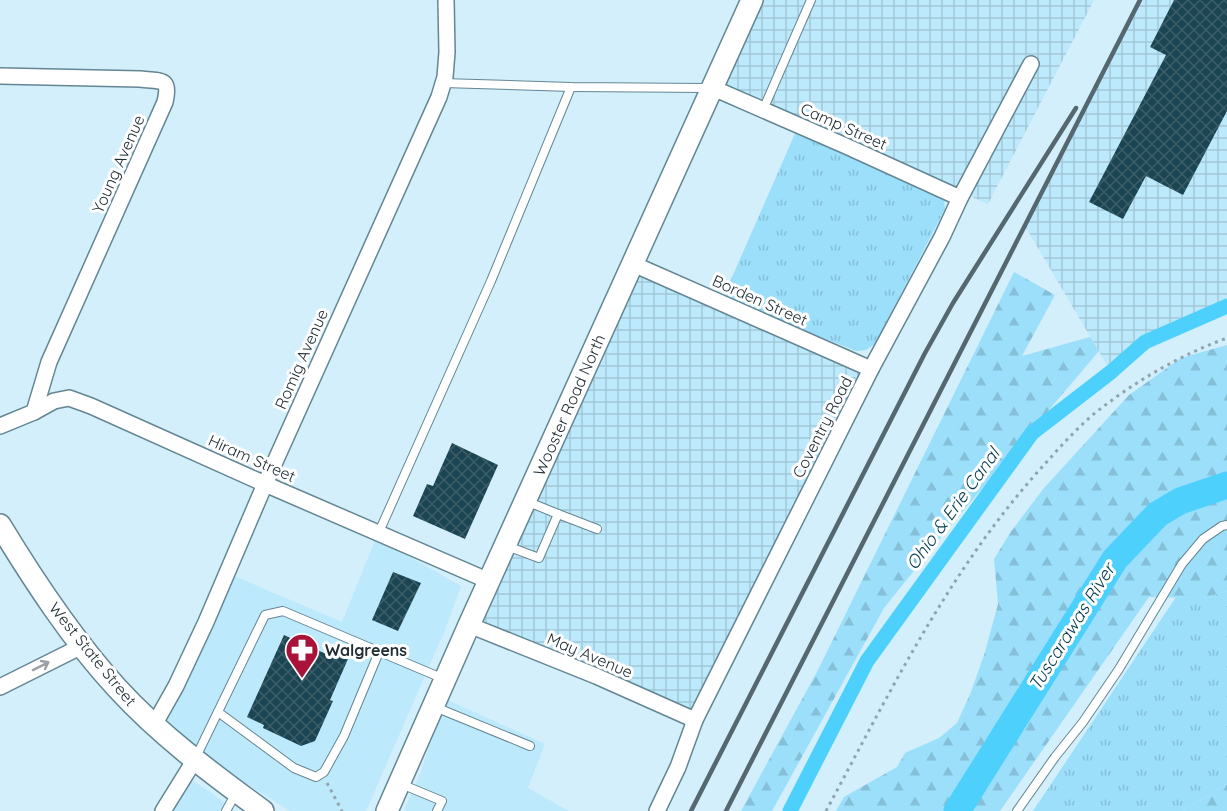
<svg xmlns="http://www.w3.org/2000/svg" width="1227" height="811" font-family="Quicksand,sans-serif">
	<defs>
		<pattern id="industrial-grid" width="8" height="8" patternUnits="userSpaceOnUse" patternTransform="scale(1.5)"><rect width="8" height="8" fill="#bce9fb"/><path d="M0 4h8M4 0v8" fill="none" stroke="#a1c8d8"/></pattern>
		<pattern id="grass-tufts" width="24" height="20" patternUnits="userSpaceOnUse" patternTransform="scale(1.5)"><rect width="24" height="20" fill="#9bdffb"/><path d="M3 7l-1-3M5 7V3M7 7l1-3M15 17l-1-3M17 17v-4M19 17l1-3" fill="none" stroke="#85c0d8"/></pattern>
		<pattern id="forest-firs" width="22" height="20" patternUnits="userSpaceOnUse" patternTransform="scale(1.5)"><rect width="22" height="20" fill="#9bdffb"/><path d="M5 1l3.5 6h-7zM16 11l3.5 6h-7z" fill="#85c0d8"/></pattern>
		<pattern id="building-cross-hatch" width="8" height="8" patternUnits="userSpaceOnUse" patternTransform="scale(1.5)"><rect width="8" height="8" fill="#1c4553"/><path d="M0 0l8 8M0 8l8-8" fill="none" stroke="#3c5e69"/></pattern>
	</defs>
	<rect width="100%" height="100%" fill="#d2effb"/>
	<g fill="#bce9fb">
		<polygon points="376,538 461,586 445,630 366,811 290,811 238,778 160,721 232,575 342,622"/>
		<polygon points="445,699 545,744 528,788 569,811 404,811 420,774"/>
		<polygon points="193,781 209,791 235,811 167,811 182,785"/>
	</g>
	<g fill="url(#industrial-grid)">
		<polygon points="756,0 1094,0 988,204 718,85"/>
		<polygon points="1140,0 1227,0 1227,306 1145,342 1111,372 1025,226"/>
		<polygon points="634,266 860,371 694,712 477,620"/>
	</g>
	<g fill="url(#grass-tufts)">
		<polygon points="797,129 944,197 945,209 875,344 866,350 856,351 723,298"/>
		<polygon points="1227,591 1227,784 1183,811 1033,811 1176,597 1203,598"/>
	</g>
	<g fill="url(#forest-firs)">
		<polygon points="1014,272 1055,295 1022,356 1090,337 1099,351 946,531 884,608 772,811 741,811 819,668"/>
		<polygon points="1227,345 1227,591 1203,598 1149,597 1000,811 836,811 844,797 897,767 905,753 939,738 957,723 971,692 985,652 998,604 994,559 1010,533 1044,488 1129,395 1181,358"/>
		<polygon points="1227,784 1227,811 1183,811"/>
	</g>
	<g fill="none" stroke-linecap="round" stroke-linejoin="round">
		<polyline stroke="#4ed0fd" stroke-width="15" points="790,811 867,661 1032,433 1111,372 1145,342 1227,306"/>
		<polyline stroke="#4ed0fd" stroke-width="27" points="957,811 1115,559 1158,514 1180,501 1227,485"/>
	</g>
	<g fill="url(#building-cross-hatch)">
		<polygon points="1174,0 1227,0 1227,111 1183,195 1146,176 1123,219 1089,202 1166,55 1150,47"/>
		<polygon points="452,443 498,465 465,539 413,516 427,484 433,486"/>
		<polygon points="393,572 421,583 398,631 372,620"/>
		<polygon points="284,635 333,657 335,653 348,659 330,700 333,701 315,741 301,746 263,728 264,725 247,717"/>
	</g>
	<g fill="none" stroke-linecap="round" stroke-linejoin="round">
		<defs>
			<g id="lane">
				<polyline points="443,83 571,87 708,88"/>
				<polyline points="763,110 811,0"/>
				<polyline points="558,514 597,529"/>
				<polyline points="379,532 491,281 571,87"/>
				<polyline points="507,546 539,558 558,514 526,501"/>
				<polyline points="435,707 530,746"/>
				<polyline points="218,712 294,768 316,777 324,772 344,736 379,652"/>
				<polyline points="196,757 265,615 283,611 444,679"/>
				<polyline points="401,784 442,801 437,811"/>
				<polyline points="226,811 236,793"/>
				<polyline points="1017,811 1055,757 1083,722 1119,669 1182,564 1203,539 1222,526 1227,525"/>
			</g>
			<g id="street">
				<path d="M0,76L140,79C161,82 171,77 165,102L49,362L34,412"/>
				<polyline points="713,88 846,146 960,198"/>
				<polyline points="633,264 871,369"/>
				<polyline points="0,426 34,412 54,401 69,398 91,406 265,484 489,581"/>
				<polyline points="469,625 596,676 695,720"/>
				<polyline points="0,687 82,646"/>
				<polyline points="154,725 176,686 206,622 265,484 439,97 445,77 447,52 446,0"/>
				<polyline points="163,811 194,761"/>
				<polyline points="657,811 678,767 695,720 871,369 942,237 960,198 1031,64"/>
			</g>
			<g id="secondary">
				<path d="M0,525C34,581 72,639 117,688C160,735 211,773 263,811"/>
				<polyline points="387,811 469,625 752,0"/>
			</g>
		</defs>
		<use href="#lane" stroke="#648693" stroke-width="10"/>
		<use href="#street" stroke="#648693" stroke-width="18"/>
		<use href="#secondary" stroke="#648693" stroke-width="24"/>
		<g stroke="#8ea5af" stroke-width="3" stroke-dasharray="3 4.5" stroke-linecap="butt">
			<polyline points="327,783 342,811"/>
			<path d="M826,811C890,692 951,567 1043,466C1062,445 1081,423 1104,406C1141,378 1183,354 1227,338"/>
		</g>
		<use href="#lane" stroke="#fff" stroke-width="8"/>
		<use href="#street" stroke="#fff" stroke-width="15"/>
		<use href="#secondary" stroke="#fff" stroke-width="21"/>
		<g stroke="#55676f" stroke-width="4.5">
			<polyline points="691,811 925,353 953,303 1076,108"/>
			<polyline points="726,811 1140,0"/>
		</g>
	</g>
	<defs><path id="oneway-shaft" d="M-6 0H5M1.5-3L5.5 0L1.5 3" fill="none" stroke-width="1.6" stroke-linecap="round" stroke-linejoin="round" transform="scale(1.5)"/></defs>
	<use stroke="#9ba1a4" href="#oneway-shaft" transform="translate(41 666) rotate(-27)"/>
	<defs>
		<symbol id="pharmacy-pin" viewBox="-11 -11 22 30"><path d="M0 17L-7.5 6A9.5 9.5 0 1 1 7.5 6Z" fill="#a91339" stroke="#fff"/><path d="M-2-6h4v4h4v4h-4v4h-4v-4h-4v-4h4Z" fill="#fff"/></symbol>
	</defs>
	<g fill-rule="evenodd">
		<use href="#pharmacy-pin" x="283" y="631" width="38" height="52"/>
	</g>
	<g text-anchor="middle" stroke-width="6" stroke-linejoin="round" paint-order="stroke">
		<g font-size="16" fill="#202e34" stroke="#fff">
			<text transform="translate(844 126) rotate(24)" y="6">Camp Street</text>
			<text transform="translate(118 164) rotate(-66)" y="6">Young Avenue</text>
			<text transform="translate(760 300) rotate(24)" y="6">Borden Street</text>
			<text transform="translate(301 359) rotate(-66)" y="6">Romig Avenue</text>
			<text transform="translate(569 405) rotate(-66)" y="6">Wooster Road North</text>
			<text transform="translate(822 427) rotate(-63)" y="6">Coventry Road</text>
			<text transform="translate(252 458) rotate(24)" y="6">Hiram Street</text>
			<text transform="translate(93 654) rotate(51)" y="6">West State Street</text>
			<text transform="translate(590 655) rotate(23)" y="6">May Avenue</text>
		</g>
		<g font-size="16" font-weight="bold" fill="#202e34" stroke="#fff" text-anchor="start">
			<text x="325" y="656">Walgreens</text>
		</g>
		<g font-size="18" font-style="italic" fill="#003b4d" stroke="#fff">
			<text transform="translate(953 509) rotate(-54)" y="6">Ohio &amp; Erie Canal</text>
			<text transform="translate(1072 627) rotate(-58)" y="6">Tuscarawas River</text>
		</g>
	</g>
</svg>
